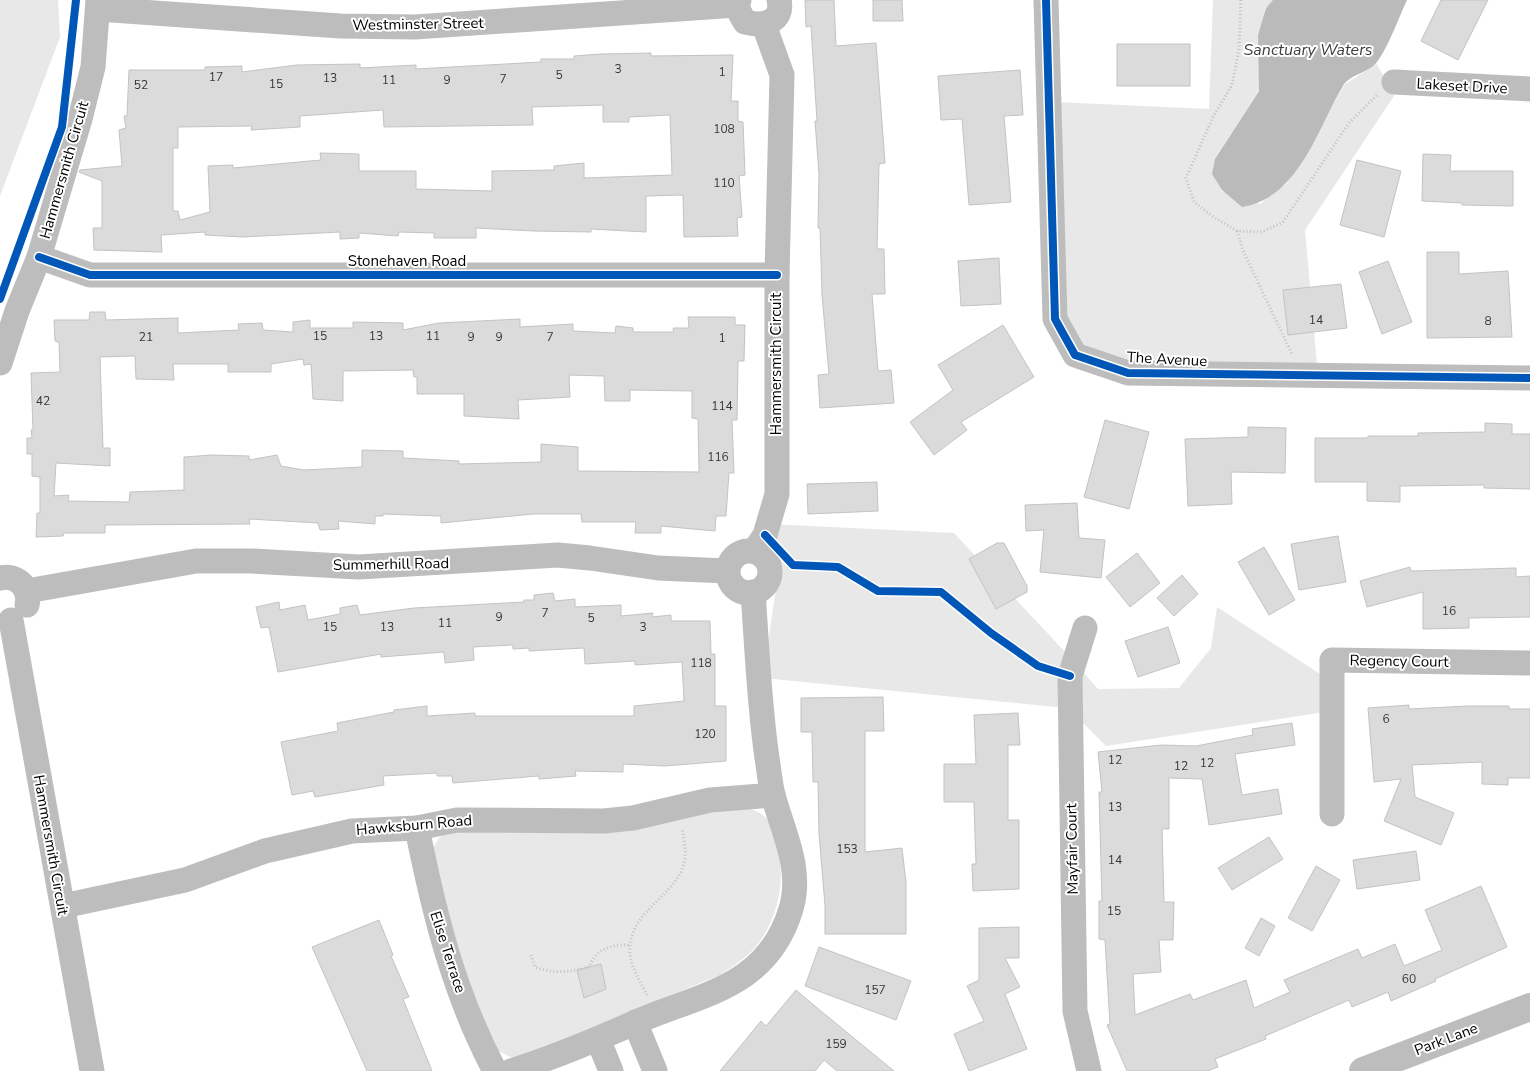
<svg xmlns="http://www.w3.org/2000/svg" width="1530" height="1071" font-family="'Nunito Sans',sans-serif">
	<rect width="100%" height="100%" fill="#fff"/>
	<g fill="#e8e8e8">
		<polygon points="0,0 58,0 60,37 0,196"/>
		<polygon points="1213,0 1275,0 1265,8 1259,90 1215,159 1222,191 1260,204 1287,183 1345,84 1377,64 1394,96 1305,230 1318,376 1128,373 1075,355 1055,319 1055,102 1209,109"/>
		<polygon points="769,524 954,533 1066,653 1066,708 763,678 776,588"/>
		<polygon points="1217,607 1331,681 1331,711 1106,746 1068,708 1069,656 1098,689 1179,688 1211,648"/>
		<path d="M736,806C748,808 761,810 769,821C773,825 774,834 775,839C787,874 780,914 758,944C748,957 733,966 720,975L523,1056L510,1057L497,1050L462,976L431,851L439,838L453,828Z"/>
	</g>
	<path fill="#bababa" d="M1273,0H1407C1399,17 1388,48 1377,62C1369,73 1350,74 1343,86C1317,129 1299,198 1242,207L1222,190L1212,174L1215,159L1259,91L1258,35L1266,8Z"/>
	<g fill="#dbdbdb" stroke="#c3c3c3" fill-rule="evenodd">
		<polygon points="805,0 834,0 836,46 876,43 885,163 879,164 877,249 884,249 885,294 872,294 878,371 891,370 894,403 820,408 818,375 829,374 822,295 820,228 818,228 819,174 815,121 817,121 811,26 806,27"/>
		<polygon points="873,0 902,0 903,21 873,21"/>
		<polygon points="1441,0 1488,0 1458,60 1421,41"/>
		<rect x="1117" y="44" width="73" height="42"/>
		<path d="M651,53V56L733,55L731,101H738V121L743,122L745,175L739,176L742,217L737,218L738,236L684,237L683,195L646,196V232L591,229V232L533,231L476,228V238H434V233L399,232L398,236L359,233V238L340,239V232L243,237L205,235V232L161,235L162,252L94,250L93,228H102V181L79,172L80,170L122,166L119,130L126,128L124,116H127L129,70H205V67L242,66V72L297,65L360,64V68L416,65V69L541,62V59H574V56L601,54ZM603,105V122H629V117L670,115L672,175L584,178V163L554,166V170L492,171V191L416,189V171H359V154L320,153L321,160L233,168V165L208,166L210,212L180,220L178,211H173V148H178V127L252,126L251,130L300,127V116L383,110L384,127L533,125L532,107Z"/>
		<polygon points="1020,70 1023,115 1004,116 1011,202 969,205 962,119 941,120 938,76"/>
		<polygon points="1423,154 1451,155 1450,171 1513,171 1513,206 1462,205 1462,203 1422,201"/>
		<polygon points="1357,160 1401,171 1384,237 1340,225"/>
		<polygon points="1427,252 1459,252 1459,274 1508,271 1512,337 1427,338"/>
		<polygon points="999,258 1001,304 961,306 958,261"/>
		<polygon points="1388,261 1412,322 1382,334 1359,272"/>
		<polygon points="1341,284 1347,328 1288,335 1283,290"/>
		<path d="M90,312H105L106,320L178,318V333L239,330L238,324L262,323L263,330L293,332V322L310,320V328H353V322L403,323V330L439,323L520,319V327L573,324V331L615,333L616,326L633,328V332H674L673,328H689L688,317H735V325H745L744,361H738L737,420H732L734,473H729L726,516H716L715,531L661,526V533H635L636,522H582L581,514H533L441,523V516L383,514V516H375V524L338,521L339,529L320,530L318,523L249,519L250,524L105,525V533H64L63,536L36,537L37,513H40V477L32,476V454H27V438H32L31,430H33L31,373L60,372L59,342L55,341L54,320H89ZM135,356L136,379L174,380L173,364H228V372H271V364L303,359L304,365L311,364L313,399L343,401V371L413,370L414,377H417V394H464V416L519,419L518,400L570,397L569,375L604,376L605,401H630V390L692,391V418L698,419L699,472L578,471V447L541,444V462L459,464V461L403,458V451L362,450V467L304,470L281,466L277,455L249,460V456L212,455L184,457V490L130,492L129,502L68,501L69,495L54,496L56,463L110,466V448H103L100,357Z"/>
		<polygon points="1003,325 1034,377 961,422 967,430 934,455 910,422 953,390 938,365"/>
		<polygon points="1105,420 1149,432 1129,509 1084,497"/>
		<polygon points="1485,423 1512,424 1512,434 1530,434 1530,489 1484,488 1484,485 1400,486 1400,502 1367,501 1367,482 1315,482 1315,438 1368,438 1368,436 1418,436 1418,433 1485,432"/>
		<polygon points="1248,427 1286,428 1285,473 1231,472 1232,504 1188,506 1185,439 1248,437"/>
		<polygon points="877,482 878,511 808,514 807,484"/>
		<polygon points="1077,503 1079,538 1105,540 1101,578 1040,572 1044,530 1026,531 1025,505"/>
		<polygon points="1338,536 1346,582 1299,590 1291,544"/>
		<polygon points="997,543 1004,543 1027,586 1027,592 996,609 969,559"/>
		<polygon points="1264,547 1295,600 1269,615 1238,562"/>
		<polygon points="1137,553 1160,583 1130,607 1106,577"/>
		<polygon points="1410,567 1411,571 1516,568 1516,577 1530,576 1530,617 1469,618 1469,628 1423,629 1423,592 1367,607 1360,581"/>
		<polygon points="1182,575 1198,594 1174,616 1157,598"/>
		<polygon points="553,593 555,601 575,599 575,607 621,605 621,616 653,613 652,617 671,615 671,621 710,621 711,654 715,654 715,706 726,706 726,761 665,766 623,764 623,772 575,771 576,776 539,779 539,776 453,783 452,776 437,776 437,773 383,776 384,785 315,797 313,791 292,795 281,742 338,731 337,723 394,712 394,710 427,706 427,716 475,713 475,716 634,716 634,706 684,701 682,662 635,665 635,661 585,664 584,648 529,651 529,648 513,649 513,645 473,647 474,660 445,663 444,652 381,657 381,654 278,672 269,627 261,628 256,607 279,602 280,610 305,605 308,620 340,614 340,608 357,605 360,615 414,608 524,602 524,600 534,600 534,595"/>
		<polygon points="1168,627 1180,663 1138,677 1125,641"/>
		<polygon points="883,697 884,731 865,731 865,852 902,848 906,883 906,934 825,934 825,905 819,834 818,782 813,782 812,732 801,732 801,698"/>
		<polygon points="1409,705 1409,709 1469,706 1509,706 1509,709 1530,709 1530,778 1508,778 1508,785 1482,784 1482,762 1412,765 1415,797 1454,813 1441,845 1384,821 1401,779 1374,782 1368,708"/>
		<polygon points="1018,713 1020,745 1008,745 1008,820 1019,820 1019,889 973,891 972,864 976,864 974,802 944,802 944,764 976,764 974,715"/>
		<polygon points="1292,723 1295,745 1235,754 1242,795 1278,789 1282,814 1209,825 1202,779 1169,778 1169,829 1162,829 1164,902 1174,902 1173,940 1159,940 1161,972 1133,974 1135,1015 1190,994 1193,1000 1246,980 1254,1008 1290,992 1284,980 1358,949 1362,958 1395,944 1404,966 1442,950 1425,910 1481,886 1507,947 1435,979 1436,981 1391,1001 1388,992 1352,1007 1349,1000 1265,1036 1266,1039 1215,1059 1218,1067 1207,1071 1127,1071 1107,1025 1110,1024 1105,940 1099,939 1099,901 1102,901 1099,792 1102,792 1098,752 1161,745 1196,746 1253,735 1252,729"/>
		<polygon points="1269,837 1283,859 1232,890 1218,868"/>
		<polygon points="1416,851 1420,880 1357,889 1353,860"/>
		<polygon points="1316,866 1340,880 1312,931 1288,918"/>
		<polygon points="1261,918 1275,926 1259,956 1245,948"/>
		<polygon points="379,920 393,955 391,956 409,997 403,999 432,1071 367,1071 312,947"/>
		<polygon points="1019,927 1019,958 1005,958 1020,987 1005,994 1027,1049 969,1071 954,1034 984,1021 967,986 979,980 979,928"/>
		<polygon points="819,947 911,981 896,1020 805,986"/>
		<polygon points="601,964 606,989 584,998 577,970"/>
		<polygon points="796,990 810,1002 894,1071 837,1071 824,1060 815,1071 720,1071 761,1021 766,1026"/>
	</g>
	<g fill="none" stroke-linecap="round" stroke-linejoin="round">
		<g stroke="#c2c2c2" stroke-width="3" stroke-dasharray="1 2.5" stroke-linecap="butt">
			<polyline points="1241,0 1239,49 1232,85 1213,117 1186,178 1194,202 1212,216 1237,231 1262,232 1283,222 1349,123 1377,95"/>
			<polyline points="1237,231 1244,253 1292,354"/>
			<path d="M531,955L535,967C552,974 572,972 589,967C596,949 611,944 630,945"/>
			<path d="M647,995C639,980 628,962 630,945C635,906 679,895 685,859C686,849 684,839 682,829"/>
		</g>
		<g stroke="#bdbdbd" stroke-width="25">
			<path d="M739,0C736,9 741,15 745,22C763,27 784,22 779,0"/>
			<polyline points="1046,0 1055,319 1075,355 1128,373 1530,378"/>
			<polyline points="98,9 340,26 415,27 737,5"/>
			<polyline points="1394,82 1530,89"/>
			<polyline points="39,257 90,275 777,275"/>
			<polyline points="0,363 17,311 39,257 80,119 93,67 98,0"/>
			<polyline points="754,551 765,535 777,494 777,275 782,75 764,25"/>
			<circle cx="749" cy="572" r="21"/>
			<path d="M0,578C17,574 31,588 27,605"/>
			<polyline points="27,591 196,561 252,561 359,567 558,555 590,558 658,568 727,571"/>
			<polyline points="11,620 92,1071"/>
			<polyline points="1085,628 1070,676 1075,1011 1089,1071"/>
			<polyline points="1332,814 1332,660 1530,663"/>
			<path d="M417,828C434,913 454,994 495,1071"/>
			<polyline points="63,906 185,880 265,851 352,831 417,828 457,820 604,821 633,818 710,800 773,795"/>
			<polyline points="635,1022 655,1071"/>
			<polyline points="598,1039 611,1071"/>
			<path d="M511,1071C553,1058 593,1041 634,1023C699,994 767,989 791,909C803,869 783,832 773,795C770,783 769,770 767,758C759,703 757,648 753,592"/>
		</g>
		<polyline stroke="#bdbdbd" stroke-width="28" points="1363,1071 1530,1007"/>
		<defs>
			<g id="cycleway">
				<polyline points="1046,0 1055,319 1075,355 1128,373 1530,378"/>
				<polyline points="39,257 90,275 777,275"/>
				<polyline points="0,299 62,127 76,0"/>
				<polyline points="765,535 793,565 838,567 878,591 941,592 991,633 1038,666 1070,676"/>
			</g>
		</defs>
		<use href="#cycleway" stroke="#fff" stroke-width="11"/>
		<use href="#cycleway" stroke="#0057b8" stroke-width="8"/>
	</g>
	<g text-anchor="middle" stroke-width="4" stroke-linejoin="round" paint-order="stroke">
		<g font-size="12" fill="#373737">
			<text x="618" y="73">3</text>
			<text x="722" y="76">1</text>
			<text x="559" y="79">5</text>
			<text x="216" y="81">17</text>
			<text x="330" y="82">13</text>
			<text x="503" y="83">7</text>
			<text x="389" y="84">11</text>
			<text x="447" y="84">9</text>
			<text x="276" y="88">15</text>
			<text x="141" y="89">52</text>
			<text x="724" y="133">108</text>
			<text x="724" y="187">110</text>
			<text x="1316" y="324">14</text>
			<text x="1488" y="325">8</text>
			<text x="320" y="340">15</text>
			<text x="376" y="340">13</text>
			<text x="433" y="340">11</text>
			<text x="146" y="341">21</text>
			<text x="471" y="341">9</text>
			<text x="499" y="341">9</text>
			<text x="550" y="341">7</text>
			<text x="722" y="342">1</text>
			<text x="43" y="405">42</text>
			<text x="722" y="410">114</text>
			<text x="718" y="461">116</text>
			<text x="1449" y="615">16</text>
			<text x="545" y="617">7</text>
			<text x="499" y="621">9</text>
			<text x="591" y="622">5</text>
			<text x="445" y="627">11</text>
			<text x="330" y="631">15</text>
			<text x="387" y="631">13</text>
			<text x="643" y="631">3</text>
			<text x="701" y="667">118</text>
			<text x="1386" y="723">6</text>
			<text x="705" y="738">120</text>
			<text x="1115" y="764">12</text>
			<text x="1207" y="767">12</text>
			<text x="1181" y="770">12</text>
			<text x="1115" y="811">13</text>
			<text x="847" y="853">153</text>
			<text x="1115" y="864">14</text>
			<text x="1114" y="915">15</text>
			<text x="1409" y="983">60</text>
			<text x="875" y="994">157</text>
			<text x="836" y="1048">159</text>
		</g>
		<g font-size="15" fill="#000" stroke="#fff">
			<text transform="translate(418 24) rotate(-1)" y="5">Westminster Street</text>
			<text transform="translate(1462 86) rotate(3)" y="5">Lakeset Drive</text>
			<text transform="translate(64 170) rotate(-74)" y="5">Hammersmith Circuit</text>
			<text x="407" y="266">Stonehaven Road</text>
			<text transform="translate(1167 359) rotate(3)" y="5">The Avenue</text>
			<text transform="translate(776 364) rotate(-90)" y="5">Hammersmith Circuit</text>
			<text transform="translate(391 564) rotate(-1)" y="5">Summerhill Road</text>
			<text transform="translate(1399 661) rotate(1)" y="5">Regency Court</text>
			<text transform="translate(414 825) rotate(-5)" y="5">Hawksburn Road</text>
			<text transform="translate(51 845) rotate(80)" y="5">Hammersmith Circuit</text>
			<text transform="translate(1072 849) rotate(-91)" y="5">Mayfair Court</text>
			<text transform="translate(448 952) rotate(72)" y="5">Elise Terrace</text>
			<text transform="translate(1446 1039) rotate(-21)" y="5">Park Lane</text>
		</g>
		<g font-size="16" font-style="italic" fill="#3d3d3d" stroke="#fff">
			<text x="1308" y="55">Sanctuary Waters</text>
		</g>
	</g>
</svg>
